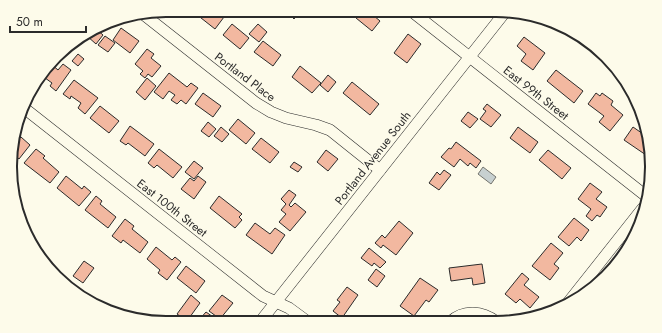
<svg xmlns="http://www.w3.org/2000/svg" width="662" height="333" font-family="Jost,sans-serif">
	<rect width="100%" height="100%" fill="#fdfbea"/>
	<polygon fill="#c7d0d0" stroke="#74746e" points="483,167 496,177 491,184 478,174"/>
	<g fill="#f2b8a0" stroke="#2b2b2b">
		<polygon points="200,10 215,10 224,17 215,29 196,14"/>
		<polygon points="294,10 298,10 300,12 294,19 290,15"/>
		<polygon points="363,10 367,10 380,21 372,31 356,18"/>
		<polygon points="459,10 467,10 464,14"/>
		<polygon points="232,24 249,38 240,49 223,35"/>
		<polygon points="258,24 267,32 259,42 249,34"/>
		<polygon points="558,24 565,26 570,30 568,34 557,25"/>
		<polygon points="121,28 139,41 130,53 113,40"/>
		<polygon points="96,29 103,35 96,44 87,36"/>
		<polygon points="408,34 421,44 407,63 394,53"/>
		<polygon points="576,35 587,43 585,46 574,38"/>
		<polygon points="105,36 115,43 108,52 98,45"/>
		<polygon points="524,37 545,53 533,70 521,61 526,54 517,46"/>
		<polygon points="263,41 281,55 273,66 254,52"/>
		<polygon points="147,49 154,54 151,58 161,66 152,77 148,74 145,78 140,74 143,71 135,64"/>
		<polygon points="78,54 84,59 78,66 72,61"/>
		<polygon points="51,64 58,70 63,64 71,70 56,91 50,86 52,83 41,75"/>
		<polygon points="300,66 321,83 312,93 292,77"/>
		<polygon points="556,70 583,91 574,103 547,81"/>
		<polygon points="169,73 187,87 191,83 198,88 186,104 181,100 177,104 171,100 175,95 169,91 163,99 154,92"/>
		<polygon points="328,75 336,82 328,92 320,85"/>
		<polygon points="147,78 156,86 145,100 136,92"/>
		<polygon points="74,80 98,98 85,114 78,108 81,103 71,96 70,99 63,94"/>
		<polygon points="352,82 379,104 370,115 343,93"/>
		<polygon points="203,93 221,106 213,117 195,104"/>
		<polygon points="596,93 600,96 602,93 613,101 611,105 623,115 610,131 599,122 604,116 588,104"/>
		<polygon points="487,104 501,115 491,127 480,119 486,111 483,109"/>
		<polygon points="100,106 119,121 109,133 90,118"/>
		<polygon points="468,112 478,119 470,128 461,121"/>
		<polygon points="238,119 255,133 246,144 229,130"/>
		<polygon points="208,122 216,129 209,137 201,131"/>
		<polygon points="130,126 154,144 145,156 128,143 126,145 120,141"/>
		<polygon points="221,127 229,134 222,142 214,136"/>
		<polygon points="518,127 538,142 530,153 510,138"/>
		<polygon points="633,127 646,136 648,152 646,155 624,140"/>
		<polygon points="13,135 18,140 21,137 30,145 19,159 12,153"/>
		<polygon points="261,138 279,152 270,163 252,149"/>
		<polygon points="456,142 481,161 476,168 470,163 468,166 460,159 454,167 441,157 449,148 451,149"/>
		<polygon points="36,149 45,156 43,158 59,172 50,183 24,163"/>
		<polygon points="159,149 182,167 173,178 157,165 154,168 148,163"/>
		<polygon points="326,150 338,159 328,171 317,162"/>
		<polygon points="548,150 571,168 562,179 539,160"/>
		<polygon points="194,161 203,168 194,179 185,172"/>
		<polygon points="294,162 302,167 298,172 290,167"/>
		<polygon points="444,170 451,175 439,190 429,183 437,172 440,175"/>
		<polygon points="66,176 82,189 84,186 91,192 79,206 57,188"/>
		<polygon points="198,176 206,182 194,199 181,189 190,178 194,181"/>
		<polygon points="590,183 602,192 596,199 607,207 600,217 597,215 592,221 586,216 591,209 578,199"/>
		<polygon points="289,190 296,195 289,205 291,207 295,203 306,212 290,231 279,222 286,214 281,210 286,204 281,199"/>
		<polygon points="96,196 102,201 100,204 116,217 108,228 85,210"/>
		<polygon points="219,196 242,214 239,217 242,220 235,228 210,208"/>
		<polygon points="574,218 589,230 581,241 577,237 569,246 558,237"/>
		<polygon points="125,219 134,226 132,229 148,242 140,253 123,240 121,243 112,236"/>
		<polygon points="399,221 413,233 396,255 383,245 381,248 375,243 382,235 385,238"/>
		<polygon points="255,223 270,234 275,228 285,235 272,254 246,235"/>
		<polygon points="34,243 43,250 40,255 32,244"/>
		<polygon points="551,243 563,253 554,264 559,268 550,280 532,266"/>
		<polygon points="156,247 172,260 175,257 181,262 167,280 158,273 160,270 147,259"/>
		<polygon points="369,248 386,262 380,268 374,263 372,266 361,258"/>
		<polygon points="84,261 94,268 83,283 73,276"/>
		<polygon points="482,264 485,283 473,285 472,278 451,281 449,268"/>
		<polygon points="186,266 205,281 196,293 177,278"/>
		<polygon points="50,269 63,278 61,281 56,277"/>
		<polygon points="376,269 385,276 377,287 368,280"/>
		<polygon points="522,273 529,279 524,285 539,297 530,308 520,299 516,303 505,294"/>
		<polygon points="420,278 438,290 429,302 426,300 414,316 400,306"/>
		<polygon points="347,287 358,295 342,318 333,311 340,302 337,300"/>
		<polygon points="191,295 200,303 187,321 177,314"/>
		<polygon points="222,295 233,303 220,319 209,311"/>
		<polygon points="206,312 216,319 213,323 200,323 198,321"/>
	</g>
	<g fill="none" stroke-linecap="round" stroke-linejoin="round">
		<defs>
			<g id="minor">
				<polyline points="410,10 646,196"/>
				<polyline points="143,14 256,103 271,112 286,118 316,125 330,130 380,170"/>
				<polyline points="24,108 263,296 289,308 308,322"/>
				<polyline points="567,304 643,208"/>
				<polyline points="260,322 506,11"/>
				<path d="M450,322C464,309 482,311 497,322"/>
			</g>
		</defs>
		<use href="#minor" stroke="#2b2b2b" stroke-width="12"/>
		<use href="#minor" stroke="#fdfbea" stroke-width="11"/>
	</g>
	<g text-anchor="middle" stroke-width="3" stroke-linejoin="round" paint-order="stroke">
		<g font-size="12" fill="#2b2b2b" stroke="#fdfbea">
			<text transform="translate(245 77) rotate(37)" y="4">Portland Place</text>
			<text transform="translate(536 93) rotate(38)" y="4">East 99th Street</text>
			<text transform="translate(373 158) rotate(-52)" y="4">Portland Avenue South</text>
			<text transform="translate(172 208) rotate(38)" y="4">East 100th Street</text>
		</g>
	</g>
	<path d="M0 0H662V333H0ZM166 17H496A149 149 0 0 1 645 166V167A149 149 0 0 1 496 316H166A149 149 0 0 1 17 167V166A149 149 0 0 1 166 17Z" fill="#fdfbea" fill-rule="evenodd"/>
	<path fill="none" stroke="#2b2b2b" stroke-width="2" d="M166 17H496A149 149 0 0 1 645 166V167A149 149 0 0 1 496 316H166A149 149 0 0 1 17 167V166A149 149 0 0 1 166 17Z"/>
	<path d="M10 26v6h76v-6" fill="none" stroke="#2b2b2b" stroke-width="2"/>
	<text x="16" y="26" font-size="12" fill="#2b2b2b" stroke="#fdfbea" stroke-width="3" paint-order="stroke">50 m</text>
</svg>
